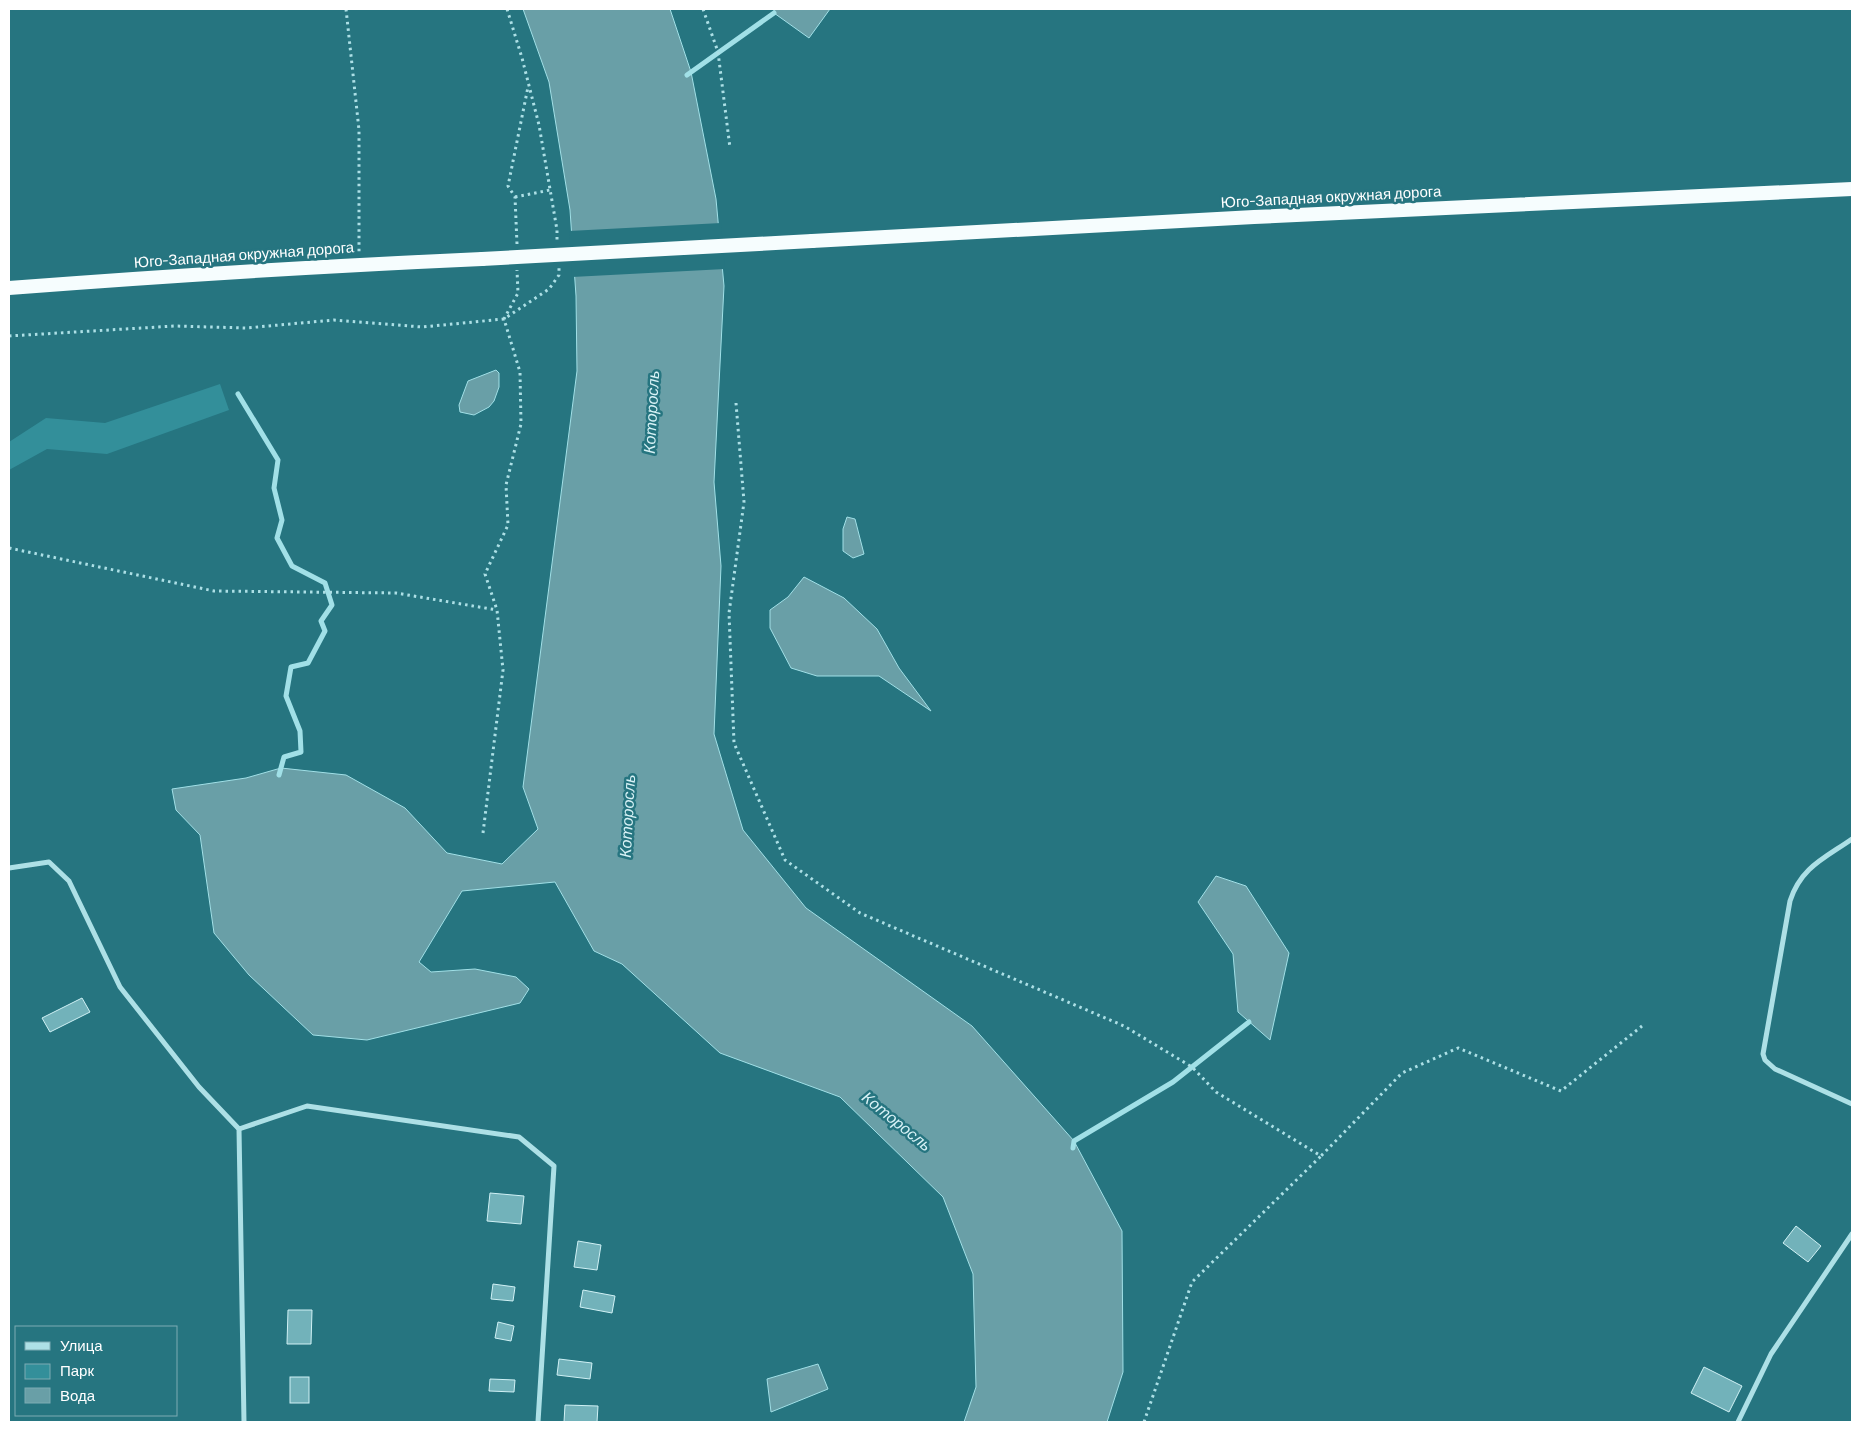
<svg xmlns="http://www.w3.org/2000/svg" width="1861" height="1431" font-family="Barlow,sans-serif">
	<rect width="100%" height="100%" fill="#267580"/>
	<polygon fill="#338f9a" points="220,384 229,410 107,454 47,449 9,470 9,442 46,418 105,423"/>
	<g fill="#699fa7" stroke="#a1e0e7">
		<polygon points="523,9 670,9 691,72 716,199 724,286 714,482 721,566 714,734 743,830 806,908 972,1026 1074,1141 1122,1231 1123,1372 1107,1422 964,1422 976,1387 973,1274 943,1197 840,1097 720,1053 622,964 594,951 555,882 462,891 419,962 431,972 475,969 516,977 529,989 520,1003 367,1040 313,1035 249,975 214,933 200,835 176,810 172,789 246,778 281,768 346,775 405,808 447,853 502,864 538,829 523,787 577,371 576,296 570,210 549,82"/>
		<polygon points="774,9 830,9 809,38 774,13"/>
		<polygon points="496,370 499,373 499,387 494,401 489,407 474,415 460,412 459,405 468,381"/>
		<polygon points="847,517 855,519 864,554 853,558 843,551 843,529"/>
		<polygon points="804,577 844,598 877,629 899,668 931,711 879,676 817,676 791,668 770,628 770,610 788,597"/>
		<polygon points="1216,876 1246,886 1289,953 1270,1040 1238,1012 1233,954 1198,902"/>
		<polygon points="818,1364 828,1389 771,1412 767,1379"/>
	</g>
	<polygon fill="#267580" points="721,223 725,269 572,277 569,231"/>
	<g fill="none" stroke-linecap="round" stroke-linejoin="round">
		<g stroke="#a1e0e7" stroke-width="5">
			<polyline points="687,75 774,13"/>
			<polyline points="238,394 278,460 274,488 282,520 277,538 292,566 325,583 332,605 321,621 325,631 308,663 291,667 286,696 300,731 301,752 284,757 279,775"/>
			<polyline points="1073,1148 1074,1141 1173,1082 1249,1022"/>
		</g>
	</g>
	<g fill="#72b2ba" stroke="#d0f1f5">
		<polygon points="82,998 90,1012 50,1032 42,1018"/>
		<polygon points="490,1193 524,1196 521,1224 487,1221"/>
		<polygon points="1796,1226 1821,1246 1808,1262 1783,1243"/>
		<polygon points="578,1241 601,1245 597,1270 574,1267"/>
		<polygon points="493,1284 515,1287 513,1301 491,1299"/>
		<polygon points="583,1290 615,1296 612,1313 580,1307"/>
		<polygon points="288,1310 312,1310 311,1344 287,1344"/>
		<polygon points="498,1322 514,1326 511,1341 495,1338"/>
		<polygon points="559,1359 592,1363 590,1379 557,1375"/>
		<polygon points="1704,1367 1742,1386 1729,1412 1691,1393"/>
		<rect x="290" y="1377" width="19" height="26"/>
		<polygon points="490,1379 515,1380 514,1392 489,1391"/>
		<polygon points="565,1405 598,1406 597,1422 564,1422"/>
	</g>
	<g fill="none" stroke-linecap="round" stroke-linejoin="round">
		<g stroke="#ade0e6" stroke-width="3" stroke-dasharray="2.5 4" stroke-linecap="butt">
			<polyline points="346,9 359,130 359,252"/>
			<polyline points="507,9 522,58 539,125 557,230 557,242"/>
			<polyline points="703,9 718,52 730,148"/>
			<polyline points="515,197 550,190"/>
			<polyline points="517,244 515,197 508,186 528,87"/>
			<polyline points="9,336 175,326 246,328 334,320 422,327 504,319 549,289 559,275 559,268"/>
			<polyline points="736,403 744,502 729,613 734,743 785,860 860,913 1124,1026 1192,1067 1216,1092 1321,1156 1402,1073 1458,1048 1561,1091 1642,1026"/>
			<polyline points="9,548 214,591 396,593 497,610"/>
			<polyline points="483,833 503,670 497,610 485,574 508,525 506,485 521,424 520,372 504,319 518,293 517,270"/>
			<polyline points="1144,1422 1192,1282 1321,1156"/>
		</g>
		<g stroke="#ade0e6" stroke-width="5">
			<path d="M1852,839C1825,858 1801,867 1790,901L1763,1054L1765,1060L1775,1069L1852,1104"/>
			<polyline points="9,868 49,862 69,881 120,987 199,1087 239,1129 244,1422"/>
			<polyline points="239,1129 307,1106 519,1137 554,1166 538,1422"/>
			<polyline points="1738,1422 1771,1354 1852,1234"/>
		</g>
		<g stroke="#f6fdfe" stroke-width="14">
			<polyline points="812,241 1254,217 1852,189"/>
			<path d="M9,288C166,276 324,266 482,259"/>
		</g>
		<polyline stroke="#f6fdfe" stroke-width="14" points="482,259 812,241"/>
	</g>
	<g text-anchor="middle" stroke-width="5" stroke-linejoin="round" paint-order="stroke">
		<g font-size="15" fill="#fff" stroke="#267580">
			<text transform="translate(1331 197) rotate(-3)" y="5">Юго-Западная окружная дорога</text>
			<text transform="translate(244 255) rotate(-4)" y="5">Юго-Западная окружная дорога</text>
		</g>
		<g font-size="16" font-style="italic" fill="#d8f2f6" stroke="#267580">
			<text transform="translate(651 412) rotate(-87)" y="6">Которосль</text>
			<text transform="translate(627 816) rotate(-87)" y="6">Которосль</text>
			<text transform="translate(897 1121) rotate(39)" y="6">Которосль</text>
		</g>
	</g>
	<rect width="1861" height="1431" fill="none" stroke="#ffffff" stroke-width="20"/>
	<rect x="15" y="1326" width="162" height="90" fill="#267580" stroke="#7dacb3"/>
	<rect x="25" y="1342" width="25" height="8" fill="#ade0e6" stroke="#7dacb3"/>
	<text x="60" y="1351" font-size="15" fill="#ffffff">Улица</text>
	<rect x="25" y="1364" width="25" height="15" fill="#338f9a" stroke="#7dacb3"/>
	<text x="60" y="1376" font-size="15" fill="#ffffff">Парк</text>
	<rect x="25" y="1388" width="25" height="15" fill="#699fa7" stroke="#7dacb3"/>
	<text x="60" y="1401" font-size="15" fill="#ffffff">Вода</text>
</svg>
